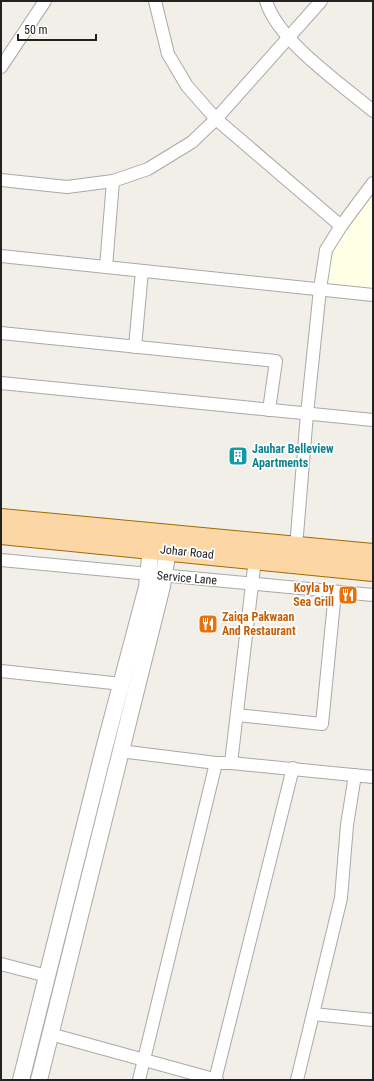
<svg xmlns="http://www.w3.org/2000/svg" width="374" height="1081" font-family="'Roboto Condensed',sans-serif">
	<rect width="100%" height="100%" fill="#f2efe9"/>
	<polygon fill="#ffffe5" points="373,185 373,291 328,286 328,248"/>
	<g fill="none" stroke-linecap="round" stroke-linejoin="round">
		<defs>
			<g id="minor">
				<polyline points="155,1 168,54 187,86 216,119 341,226"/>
				<path d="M266,1C278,41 340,83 373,111"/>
				<polyline points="1,67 45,1"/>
				<polyline points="1,180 67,187 113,181 148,169 192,142 216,119 321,1"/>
				<polyline points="1,256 373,295"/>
				<polyline points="106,267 113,181"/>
				<polyline points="1,333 276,361 269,410"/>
				<polyline points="135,347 142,271"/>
				<polyline points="1,383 373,420"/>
				<polyline points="296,547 307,414 320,289 326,250 341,226 373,183"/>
				<polyline points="1,560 373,595"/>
				<polyline points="1,671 122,684"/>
				<polyline points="237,715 322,724 335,592"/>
				<polyline points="120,751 216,763 231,763 373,777"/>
				<polyline points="231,763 255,559"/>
				<polyline points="1,964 47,976"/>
				<polyline points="313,1014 373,1020"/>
				<polyline points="50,1034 217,1080"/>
				<polyline points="139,1080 216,763"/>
				<polyline points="215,1080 293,768"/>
				<polyline points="297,1080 341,898 347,825 355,775"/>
			</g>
			<g id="tertiary">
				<polyline points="21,1080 104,749 147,587 151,548"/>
				<polyline points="39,1080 162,586 168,550"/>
			</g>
			<g id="primary">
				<polyline points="1,519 373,554"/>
				<polyline points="1,534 373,571"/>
			</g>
		</defs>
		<use href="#minor" stroke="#a9a9a9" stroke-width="14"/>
		<use href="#tertiary" stroke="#a9a9a9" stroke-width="18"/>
		<use href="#primary" stroke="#a06b00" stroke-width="22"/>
		<use href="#minor" stroke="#fff" stroke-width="12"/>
		<use href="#tertiary" stroke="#fff" stroke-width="16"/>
		<use href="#primary" stroke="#fcd6a4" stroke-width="20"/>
	</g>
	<defs>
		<symbol id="building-square" viewBox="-11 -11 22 22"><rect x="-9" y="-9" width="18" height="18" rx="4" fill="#0f9aa8" stroke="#fff"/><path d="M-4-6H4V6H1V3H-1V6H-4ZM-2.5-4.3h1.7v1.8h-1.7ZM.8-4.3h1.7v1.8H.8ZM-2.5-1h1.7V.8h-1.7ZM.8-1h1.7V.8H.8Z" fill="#fff"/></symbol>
		<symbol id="restaurant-square" viewBox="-11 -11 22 22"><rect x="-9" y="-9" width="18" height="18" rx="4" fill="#e8710a" stroke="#fff"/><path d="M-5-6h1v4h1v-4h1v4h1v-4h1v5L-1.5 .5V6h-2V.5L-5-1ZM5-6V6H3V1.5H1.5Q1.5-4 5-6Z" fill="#fff"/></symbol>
	</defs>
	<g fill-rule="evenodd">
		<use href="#building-square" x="227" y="445" width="22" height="22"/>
		<use href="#restaurant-square" x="337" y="584" width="22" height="22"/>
		<use href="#restaurant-square" x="197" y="613" width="22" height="22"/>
	</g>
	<g text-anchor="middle" stroke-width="3.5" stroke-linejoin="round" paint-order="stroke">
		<g font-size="12" font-weight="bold" fill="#0d838f" stroke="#fff" text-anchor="start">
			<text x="252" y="453">Jauhar Belleview<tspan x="252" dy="14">Apartments</tspan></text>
		</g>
		<g font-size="12" fill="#222" stroke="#fff">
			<text transform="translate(187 552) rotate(6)" y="4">Johar Road</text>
			<text transform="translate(187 578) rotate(5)" y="4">Service Lane</text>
		</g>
		<g font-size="12" font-weight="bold" fill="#c56008" stroke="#fff" text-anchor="end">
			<text x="334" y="592">Koyla by<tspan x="334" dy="14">Sea Grill</tspan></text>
			<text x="222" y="621" text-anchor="start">Zaiqa Pakwaan<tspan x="222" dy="14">And Restaurant</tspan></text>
		</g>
	</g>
	<rect width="374" height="1081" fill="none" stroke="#222222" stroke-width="4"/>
	<path d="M18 34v6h78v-6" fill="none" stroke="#222222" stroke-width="2"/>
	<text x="24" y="34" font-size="12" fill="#222222" stroke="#ffffff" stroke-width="3" paint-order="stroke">50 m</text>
</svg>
